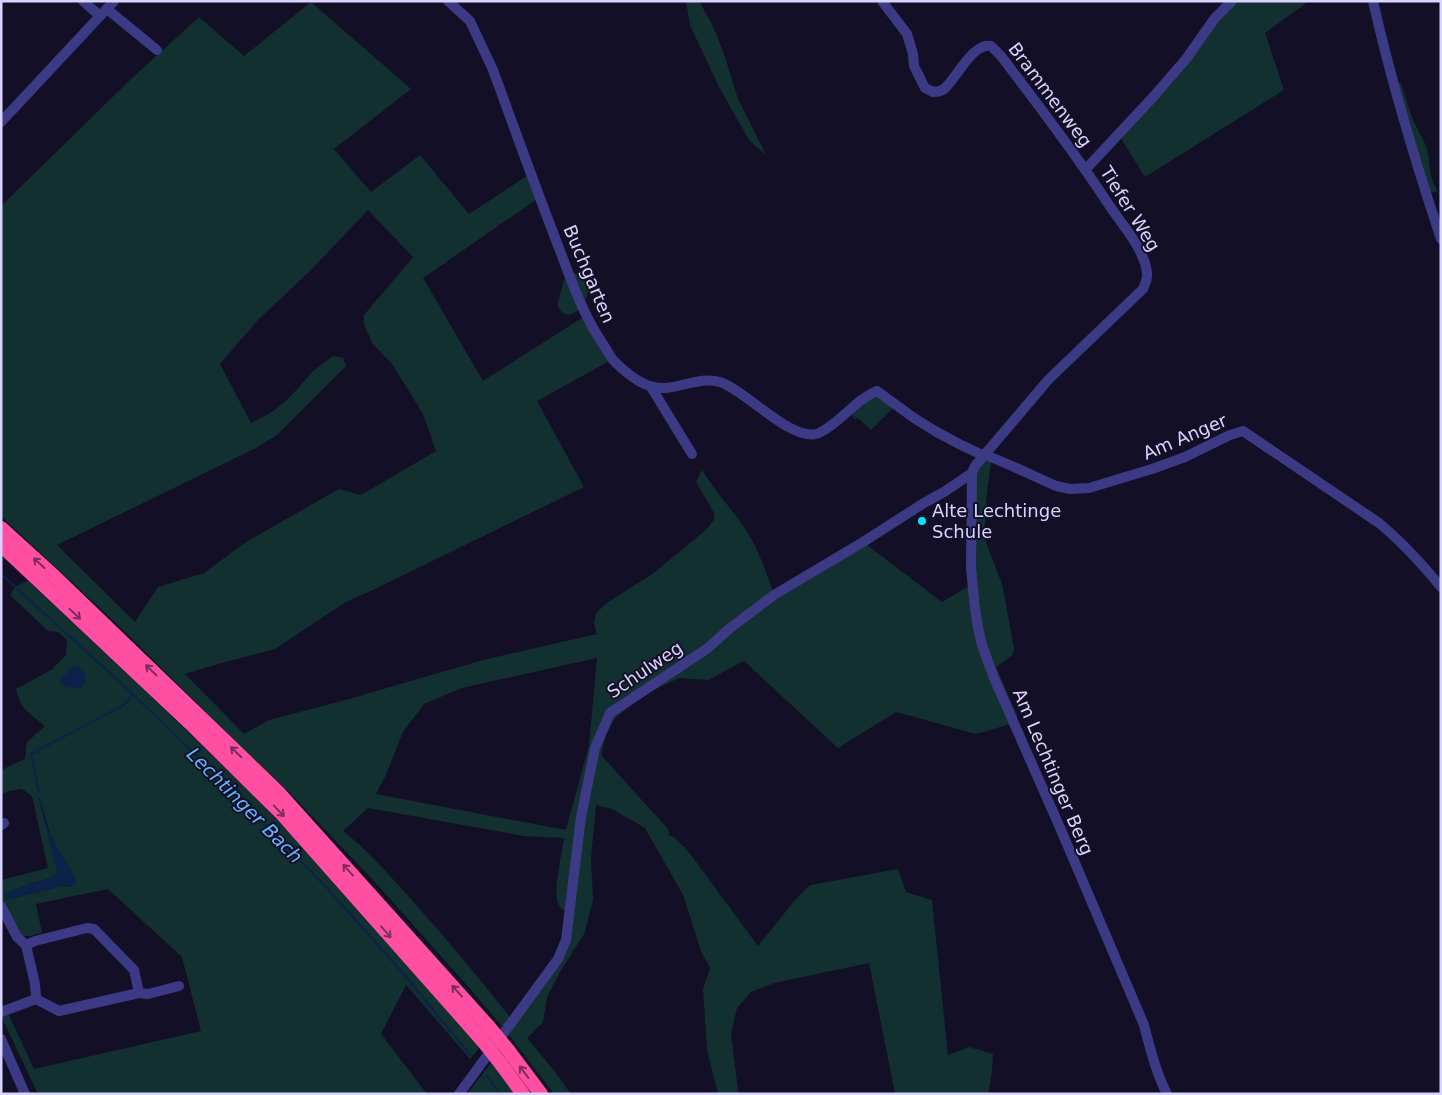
<svg xmlns="http://www.w3.org/2000/svg" width="1442" height="1095" font-family="'DejaVu Sans',sans-serif">
	<rect width="100%" height="100%" fill="#130f26"/>
	<g fill="#12302f" fill-rule="evenodd">
		<polygon points="686,1 699,1 712,24 723,51 738,99 766,155 749,140 719,87 690,25"/>
		<polygon points="1232,1 1309,1 1265,33 1284,90 1145,177 1118,134"/>
		<path d="M311,2L411,89L334,149L371,192L420,155L469,214L531,173L540,197L423,278L483,381L585,316L613,359L537,401L584,487L375,589L346,602L275,649L215,665L185,674L244,734L269,720L342,701L483,660L597,634L594,623L596,613L608,602L651,575L706,530L714,520V513L696,482L702,470C716,493 734,511 748,533C760,553 766,573 774,594L863,542L942,602L972,584V473L980,459L1012,466L991,463L986,500L984,537L1002,584L1014,648L1013,655L996,667L1017,715L1014,723L976,734L896,712L838,748L744,661L708,680L679,678L650,692L634,703L615,718L606,735L601,755L668,829L669,835L674,837L688,851L758,946L795,900L810,885L898,869L906,892L932,900L948,1055L969,1047L993,1054L992,1071L988,1094H895L869,963L774,983L751,992L737,1008L731,1034L738,1090L740,1094H718L707,1050L703,989L710,968L701,951L683,895L645,828L612,809L596,805L591,858L593,900L584,934L560,972L547,997L543,1022L527,1038L555,1072L571,1094H554L506,1031L472,991L374,881L290,793L245,751L116,623L1,516V206L131,79L199,17L244,56ZM368,210L413,257L364,315V325L373,344L392,364L423,414L436,451L361,495L339,489L246,542L204,573L158,587L135,622L57,545L256,448L277,435L346,366L343,358L333,356L313,371L290,397L272,412L251,423L220,364L258,320L311,270ZM597,658L589,745L566,830L376,794L386,775L403,732L424,704L462,688ZM368,808L524,836L564,838C562,853 553,890 558,903C560,909 565,911 570,913L558,959L513,1021C480,979 446,938 410,898C389,875 368,850 343,831Z"/>
		<path d="M1397,82L1401,83C1406,98 1410,114 1417,128C1420,135 1425,142 1427,149C1431,164 1428,178 1438,191L1426,194Z"/>
		<polygon points="567,270 588,278 589,290 582,309 569,315 562,313 557,305"/>
		<polygon points="869,394 897,404 871,430 858,418 855,419 848,410"/>
		<path d="M28,581L133,679L252,794L328,873L480,1047L470,1059L406,985L381,1034L427,1094H38L2,1018L8,1013L34,1069L201,1031L182,957L108,889L36,904L42,933L31,936H22L1,910V880L48,868L32,796L22,789L9,791L1,794V770L25,759L27,742L45,726C29,713 21,710 16,689L51,670L66,655L67,640L58,632L48,631L10,595L16,586ZM39,798H40L50,834L63,859L71,869L72,887L62,886L6,900L4,894L34,882L48,879L58,873Z"/>
		<polygon points="494,1059 519,1094 467,1094"/>
	</g>
	<g fill="#0c2248">
		<path d="M74,665L80,668L85,673V684C77,691 71,687 62,686L60,682C62,674 70,672 74,665Z"/>
		<path d="M40,797C43,810 45,824 51,836C59,852 69,865 77,881L72,887L62,886L6,900L4,894L34,882L48,879L58,873L38,798Z"/>
	</g>
	<g fill="none" stroke-linecap="round" stroke-linejoin="round">
		<g stroke="#0c2248" stroke-width="2">
			<polyline points="1,574 121,683 192,751 327,888 402,972 470,1055"/>
			<polyline points="39,792 31,754 124,705 133,694"/>
			<polyline points="487,1076 500,1094"/>
		</g>
		<g stroke="#3d3a85" stroke-width="10">
			<polyline points="83,1 100,16"/>
			<path d="M448,1L470,21L493,70C515,130 536,189 559,248C571,280 582,312 601,341C605,347 609,354 613,360C623,370 636,382 650,386C672,394 697,375 720,382C747,391 793,444 819,433C841,423 854,400 877,391L914,418L935,431L959,444L980,454L986,455L1012,466L1056,486L1070,489L1089,488L1152,469L1185,457L1230,435L1243,431L1379,523C1402,542 1422,564 1441,587"/>
			<path d="M882,1L907,34L913,54L914,66L925,88L933,92C936,92 941,91 944,89C956,79 973,42 991,46L1001,56C1039,106 1077,156 1111,208C1123,225 1138,243 1145,263C1148,273 1148,279 1143,289L1049,379L975,466L972,473L971,568L975,608L978,628L982,645L994,678L1061,830L1144,1025C1150,1048 1156,1073 1167,1094"/>
			<path d="M1373,1C1391,81 1415,161 1441,239"/>
			<polyline points="107,9 157,50"/>
			<polyline points="1,122 114,1"/>
			<polyline points="1086,169 1154,96 1186,59 1215,18 1232,1"/>
			<polyline points="651,387 692,454"/>
			<polyline points="1,825 4,823"/>
			<polyline points="1,906 17,937 26,945 35,984 36,999 1,1012"/>
			<polyline points="26,945 35,941 87,928 94,929 134,970 139,993 59,1011 36,999"/>
			<polyline points="139,993 148,994 179,986"/>
			<polyline points="1,1039 25,1094"/>
			<polyline points="459,1094 558,959 566,940 581,817 595,748 610,713 708,648 729,629 774,595 863,542 924,503 944,492 972,473"/>
		</g>
		<g stroke="#ff4fa3" stroke-width="14">
			<polyline points="1,528 55,577 278,792 489,1027"/>
			<polyline points="1,545 194,727 282,814 482,1040"/>
			<polyline points="508,1050 541,1094"/>
			<polyline points="501,1064 523,1094"/>
		</g>
		<g stroke="#ff4fa3" stroke-width="14">
			<polyline points="489,1027 508,1050"/>
			<polyline points="482,1040 501,1064"/>
		</g>
	</g>
	<defs><path id="oneway-shaft" d="M-6 0H5M1.5-3L5.5 0L1.5 3" fill="none" stroke-width="1.6" stroke-linecap="round" stroke-linejoin="round" transform="scale(1.25)"/></defs>
	<g stroke="#7d2c5e">
		<use href="#oneway-shaft" transform="translate(39 563) rotate(-138)"/>
		<use href="#oneway-shaft" transform="translate(75 614) rotate(43)"/>
		<use href="#oneway-shaft" transform="translate(151 670) rotate(-136)"/>
		<use href="#oneway-shaft" transform="translate(236 752) rotate(-136)"/>
		<use href="#oneway-shaft" transform="translate(279 811) rotate(46)"/>
		<use href="#oneway-shaft" transform="translate(348 870) rotate(-132)"/>
		<use href="#oneway-shaft" transform="translate(386 932) rotate(49)"/>
		<use href="#oneway-shaft" transform="translate(457 991) rotate(-132)"/>
		<use href="#oneway-shaft" transform="translate(524 1072) rotate(-127)"/>
	</g>
	<circle fill="#00e5ff" stroke="#130f26" stroke-width="2" cx="922" cy="521" r="5"/>
	<g text-anchor="middle" stroke-width="4" stroke-linejoin="round" paint-order="stroke">
		<g font-size="18" fill="#d9d4ff" stroke="#130f26">
			<text transform="translate(1050 95) rotate(53)" y="6">Brammenweg</text>
			<text transform="translate(1130 209) rotate(58)" y="6">Tiefer Weg</text>
			<text transform="translate(589 274) rotate(67)" y="6">Buchgarten</text>
			<text transform="translate(1185 437) rotate(-23)" y="6">Am Anger</text>
			<text transform="translate(645 670) rotate(-34)" y="6">Schulweg</text>
			<text transform="translate(1053 772) rotate(67)" y="6">Am Lechtinger Berg</text>
		</g>
		<g font-size="18" fill="#d9d4ff" stroke="#130f26" text-anchor="start">
			<text x="932" y="517">Alte Lechtinge<tspan x="932" dy="21">Schule</tspan></text>
		</g>
		<g font-size="19" font-style="italic" fill="#62b6ff" stroke="#130f26">
			<text transform="translate(245 805) rotate(45)" y="7">Lechtinger Bach</text>
		</g>
	</g>
	<rect width="1442" height="1095" fill="none" stroke="#d9d4ff" stroke-width="5"/>
</svg>
